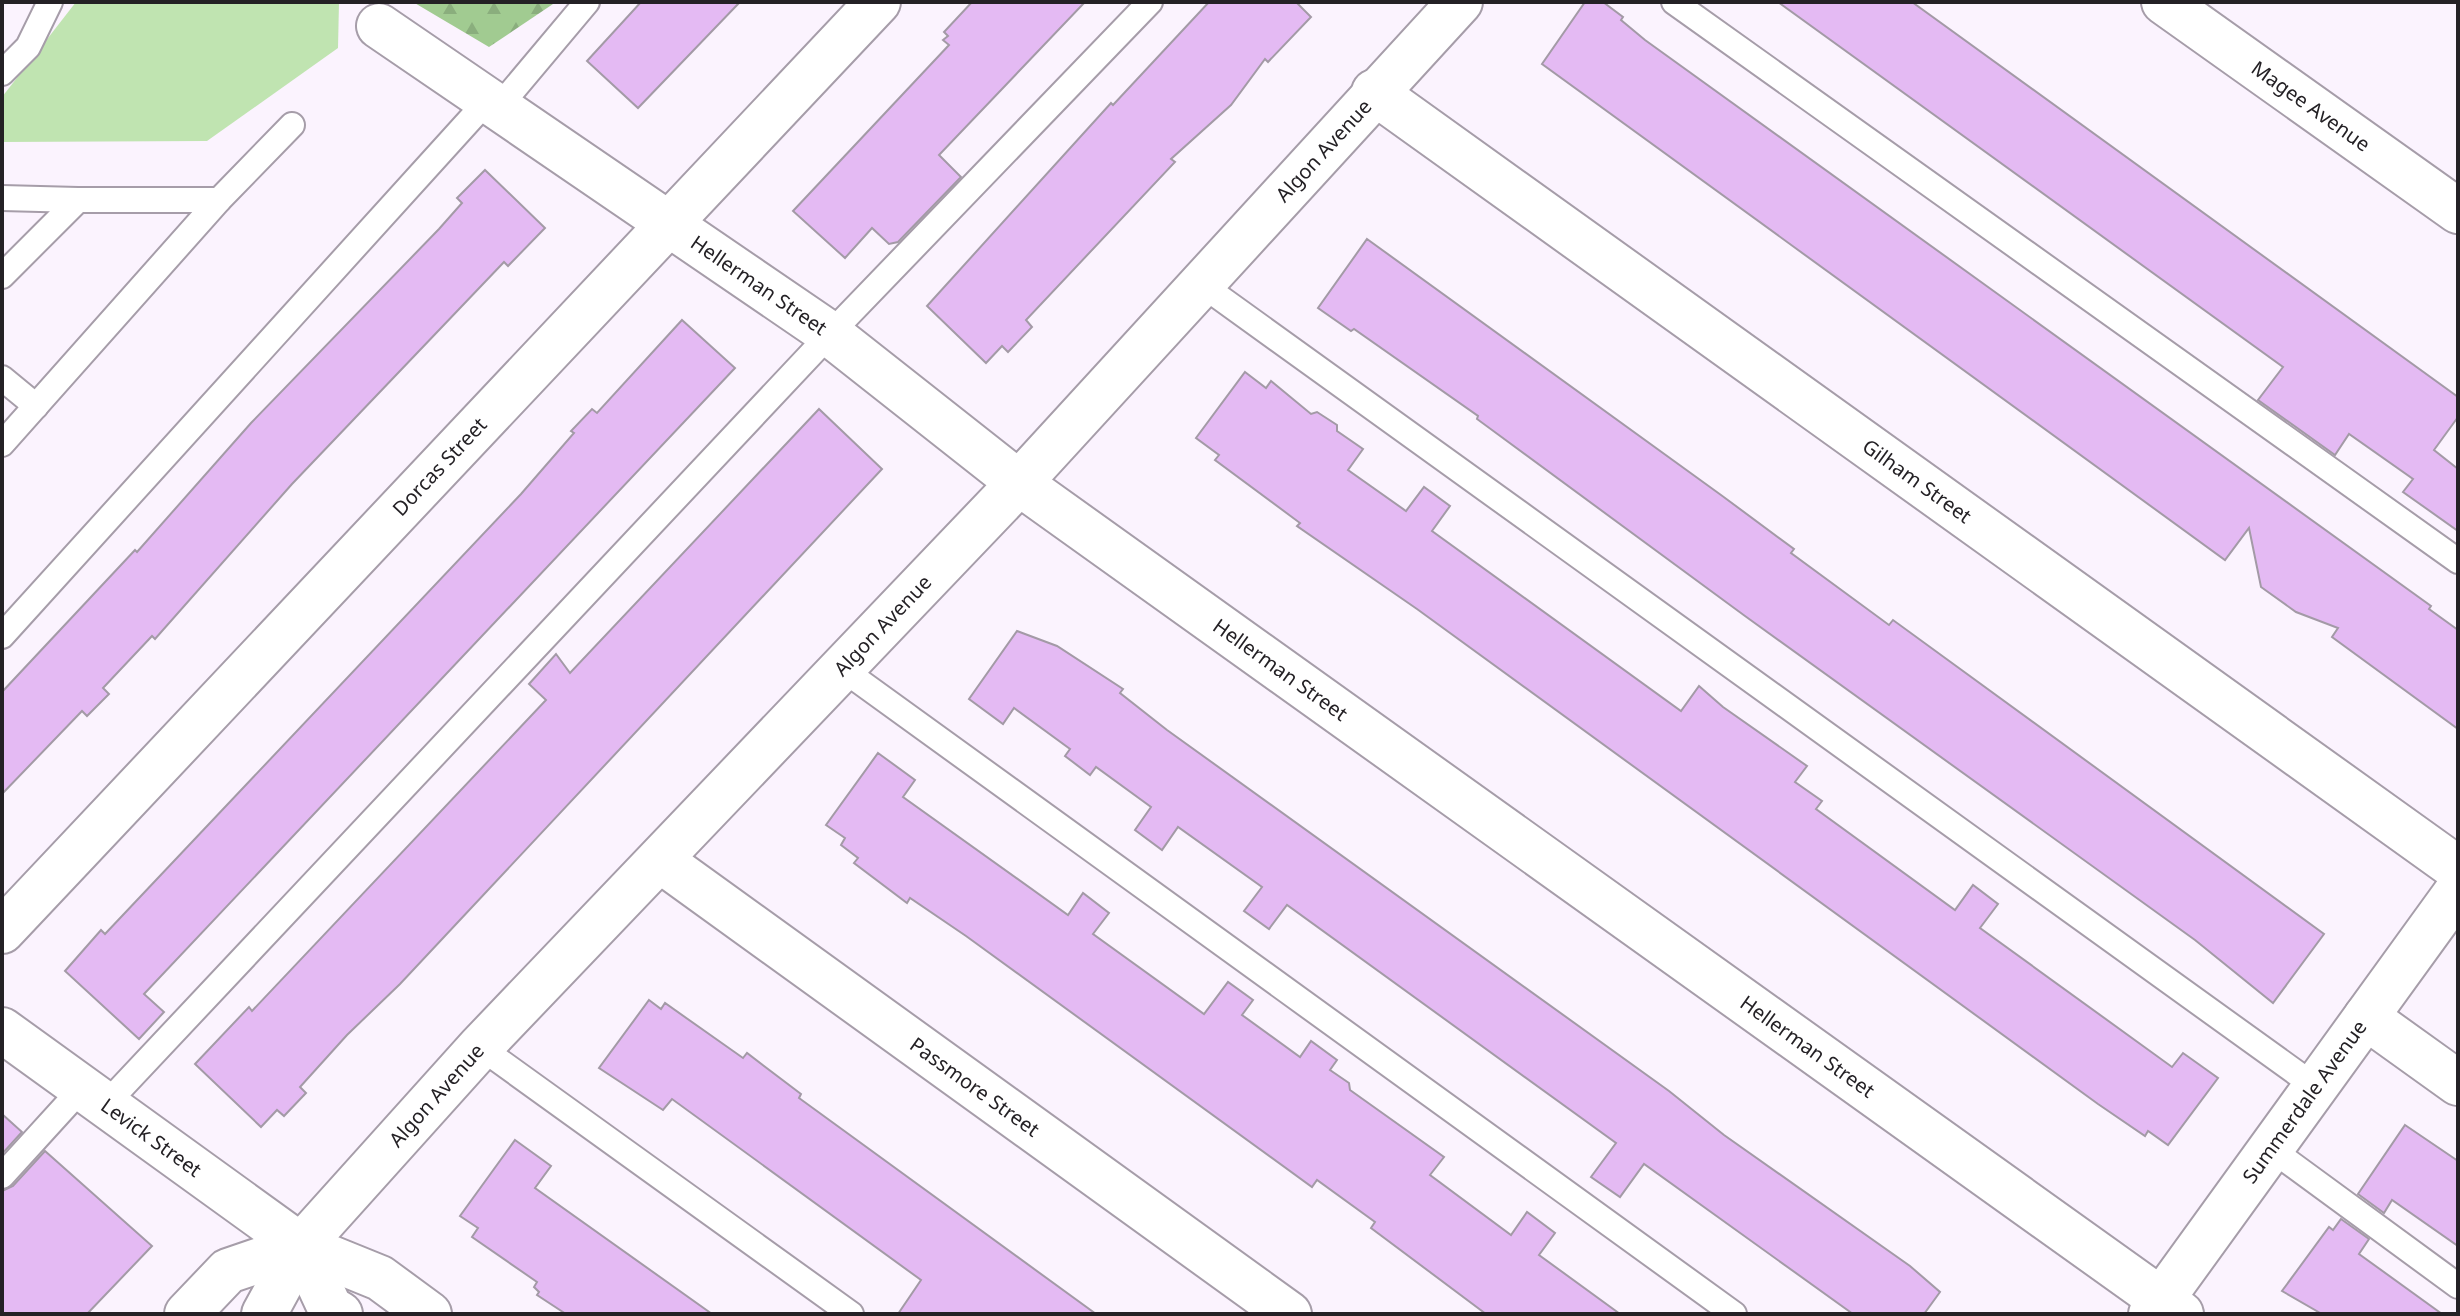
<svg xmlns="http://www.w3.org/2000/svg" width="2460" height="1316" font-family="'Noto Sans',sans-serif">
	<defs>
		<pattern id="forest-firs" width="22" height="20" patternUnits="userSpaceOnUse" patternTransform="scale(2)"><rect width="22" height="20" fill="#a1cb91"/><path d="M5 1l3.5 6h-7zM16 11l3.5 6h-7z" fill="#8aae7d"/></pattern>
	</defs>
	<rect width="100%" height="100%" fill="#fbf3fe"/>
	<polygon fill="#c0e4b1" points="76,2 339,2 338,48 207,141 2,142 2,97"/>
	<polygon fill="url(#forest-firs)" points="413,2 556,2 489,47"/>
	<g fill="#e4baf3" stroke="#a39aa6" stroke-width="2">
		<polygon points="641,2 740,2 638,108 587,61"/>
		<polygon points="972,2 1085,2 939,155 961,177 898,242 889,244 872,228 845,258 793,211 949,45 943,40 948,36 944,32"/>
		<polygon points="1209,2 1296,2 1311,17 1268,62 1265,59 1231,105 1171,159 1175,162 1026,320 1032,327 1008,352 1002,346 986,363 927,306 1111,103 1113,105"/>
		<polygon points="1585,2 1603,2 1623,17 1621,20 1645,40 2431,606 2429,609 2458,630 2458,729 2332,637 2338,628 2296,612 2261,587 2249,528 2225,560 1542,64"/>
		<polygon points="1778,2 1912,2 2458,397 2458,417 2434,450 2458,469 2458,531 2403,492 2413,479 2349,434 2335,455 2258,400 2283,367"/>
		<polygon points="485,170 545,228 508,266 504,262 292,484 155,639 152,636 103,688 109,694 87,716 82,711 2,794 2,692 135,550 137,552 251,423 439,229 462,203 457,198"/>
		<polygon points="1367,239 1721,495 1794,549 1791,553 1889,625 1893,620 2324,934 2273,1003 2195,940 1745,616 1477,419 1478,416 1354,329 1351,331 1318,308"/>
		<polygon points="682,320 735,368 144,994 164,1012 139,1039 65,971 101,930 105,934 521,494 574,433 571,431 592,409 597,413"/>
		<polygon points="1245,372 1266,388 1271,381 1311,414 1317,412 1337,425 1337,431 1363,449 1348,470 1406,511 1424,487 1450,506 1432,531 1681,711 1699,686 1723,707 1807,766 1795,782 1822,801 1816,809 1955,910 1973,885 1998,904 1980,928 2172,1067 2183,1053 2218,1078 2168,1145 2148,1131 2145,1136 2098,1104 1417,609 1297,526 1300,523 1215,460 1219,455 1196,438"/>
		<polygon points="819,409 882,469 400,984 347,1035 300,1087 306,1093 284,1116 277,1110 261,1127 195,1064 249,1007 252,1011 546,700 529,684 556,654 570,673"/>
		<polygon points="1017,631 1057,646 1123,689 1120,693 1167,730 1669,1091 1724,1135 1910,1266 1940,1292 1924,1314 1853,1314 1644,1164 1620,1197 1591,1177 1616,1143 1287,905 1269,929 1244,911 1262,887 1178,827 1162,850 1135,830 1151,807 1096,767 1090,775 1065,756 1070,749 1014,708 1003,724 969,699"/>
		<polygon points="878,753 915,780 903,797 1068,915 1083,893 1109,913 1093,934 1204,1014 1228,982 1253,1000 1242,1015 1300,1057 1311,1041 1337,1060 1330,1070 1349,1083 1350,1090 1444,1157 1430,1175 1511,1235 1527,1212 1555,1233 1539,1255 1620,1314 1486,1314 1371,1228 1375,1222 1317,1180 1312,1187 966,936 910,898 907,903 854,863 858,858 841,845 845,838 826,825"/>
		<polygon points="649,1000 661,1009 665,1003 743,1058 747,1053 801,1094 799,1098 1096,1314 898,1314 921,1280 672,1099 663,1110 599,1068"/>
		<polygon points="2,1114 22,1132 2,1154"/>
		<polygon points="2405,1125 2458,1161 2458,1246 2392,1200 2384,1213 2358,1194"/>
		<polygon points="515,1140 551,1166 535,1188 712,1314 566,1314 537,1295 539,1292 534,1287 537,1282 472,1237 478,1228 460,1216"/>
		<polygon points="45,1151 152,1246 87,1314 2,1314 2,1191 13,1186"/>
		<polygon points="2341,1219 2369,1239 2359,1254 2442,1314 2322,1314 2282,1291 2329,1227 2333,1230"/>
	</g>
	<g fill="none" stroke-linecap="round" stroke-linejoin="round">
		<defs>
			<g id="service">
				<polyline points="1674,2 2458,561"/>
				<polyline points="2,73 28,47 50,2"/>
				<polyline points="498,108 587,2"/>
				<polyline points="2,198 78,200"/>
				<polyline points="2,276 78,200 219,200 292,125"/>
				<polyline points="1201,284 2316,1087"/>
				<polyline points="2,378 36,406"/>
				<polyline points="2,444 219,200"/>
				<polyline points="2,636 487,101"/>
				<polyline points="841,668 1734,1314"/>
				<polyline points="480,1047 851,1314"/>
				<polyline points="106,1104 830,334 1150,2"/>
				<polyline points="2271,1149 2458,1286"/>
				<polyline points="2,1176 83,1087"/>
			</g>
			<g id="minor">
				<path id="s1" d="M2164,2L2458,211"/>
				<path id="s2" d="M379,26L830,334L1019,483L2181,1314"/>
				<path id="s3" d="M1374,92L2458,869"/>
				<path id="s4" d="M660,860L1289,1314"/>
				<path id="s5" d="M2,931L878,2"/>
				<polyline points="2366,1017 2458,1083"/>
			</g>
			<g id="tertiary">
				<polyline points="187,1314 228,1271 301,1246"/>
				<path id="s6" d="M264,1314L301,1246L480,1047L1019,483L1460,2"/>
				<path id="s7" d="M2151,1314L2458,890"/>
			</g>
			<g id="secondary">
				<path id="s8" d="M2,1030L301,1246L380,1278L429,1314"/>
				<polyline points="301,1246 330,1308 340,1314"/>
			</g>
		</defs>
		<use href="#service" stroke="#a69da9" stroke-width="28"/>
		<use href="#minor" stroke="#a69da9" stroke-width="48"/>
		<use href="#tertiary" stroke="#a69da9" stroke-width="48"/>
		<use href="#secondary" stroke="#a69da9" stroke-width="48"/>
		<use href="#service" stroke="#fff" stroke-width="24"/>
		<use href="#minor" stroke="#fff" stroke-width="44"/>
		<use href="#tertiary" stroke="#fff" stroke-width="44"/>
		<use href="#secondary" stroke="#fff" stroke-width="44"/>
	</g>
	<g text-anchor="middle" stroke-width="6" stroke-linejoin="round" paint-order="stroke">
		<g font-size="20" fill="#242125" stroke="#fff">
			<text dy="7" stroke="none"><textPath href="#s1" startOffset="180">Magee Avenue</textPath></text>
			<text dy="7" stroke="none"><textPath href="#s6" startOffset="1576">Algon Avenue</textPath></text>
			<text dy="7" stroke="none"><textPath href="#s2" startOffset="460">Hellerman Street</textPath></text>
			<text dy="7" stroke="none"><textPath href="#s5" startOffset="638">Dorcas Street</textPath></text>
			<text dy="7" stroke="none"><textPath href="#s3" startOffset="668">Gilham Street</textPath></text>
			<text dy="7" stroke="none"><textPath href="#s6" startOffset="928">Algon Avenue</textPath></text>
			<text dy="7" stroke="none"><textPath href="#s2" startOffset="1108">Hellerman Street</textPath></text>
			<text dy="7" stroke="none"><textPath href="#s2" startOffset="1756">Hellerman Street</textPath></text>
			<text dy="7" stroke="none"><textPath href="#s4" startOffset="388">Passmore Street</textPath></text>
			<text dy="7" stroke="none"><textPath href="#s6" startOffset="280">Algon Avenue</textPath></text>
			<text dy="7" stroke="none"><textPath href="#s7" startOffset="262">Summerdale Avenue</textPath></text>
			<text dy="7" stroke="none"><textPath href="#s8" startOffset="184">Levick Street</textPath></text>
		</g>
	</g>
	<rect width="2460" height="1316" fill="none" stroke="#242125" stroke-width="8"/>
</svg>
